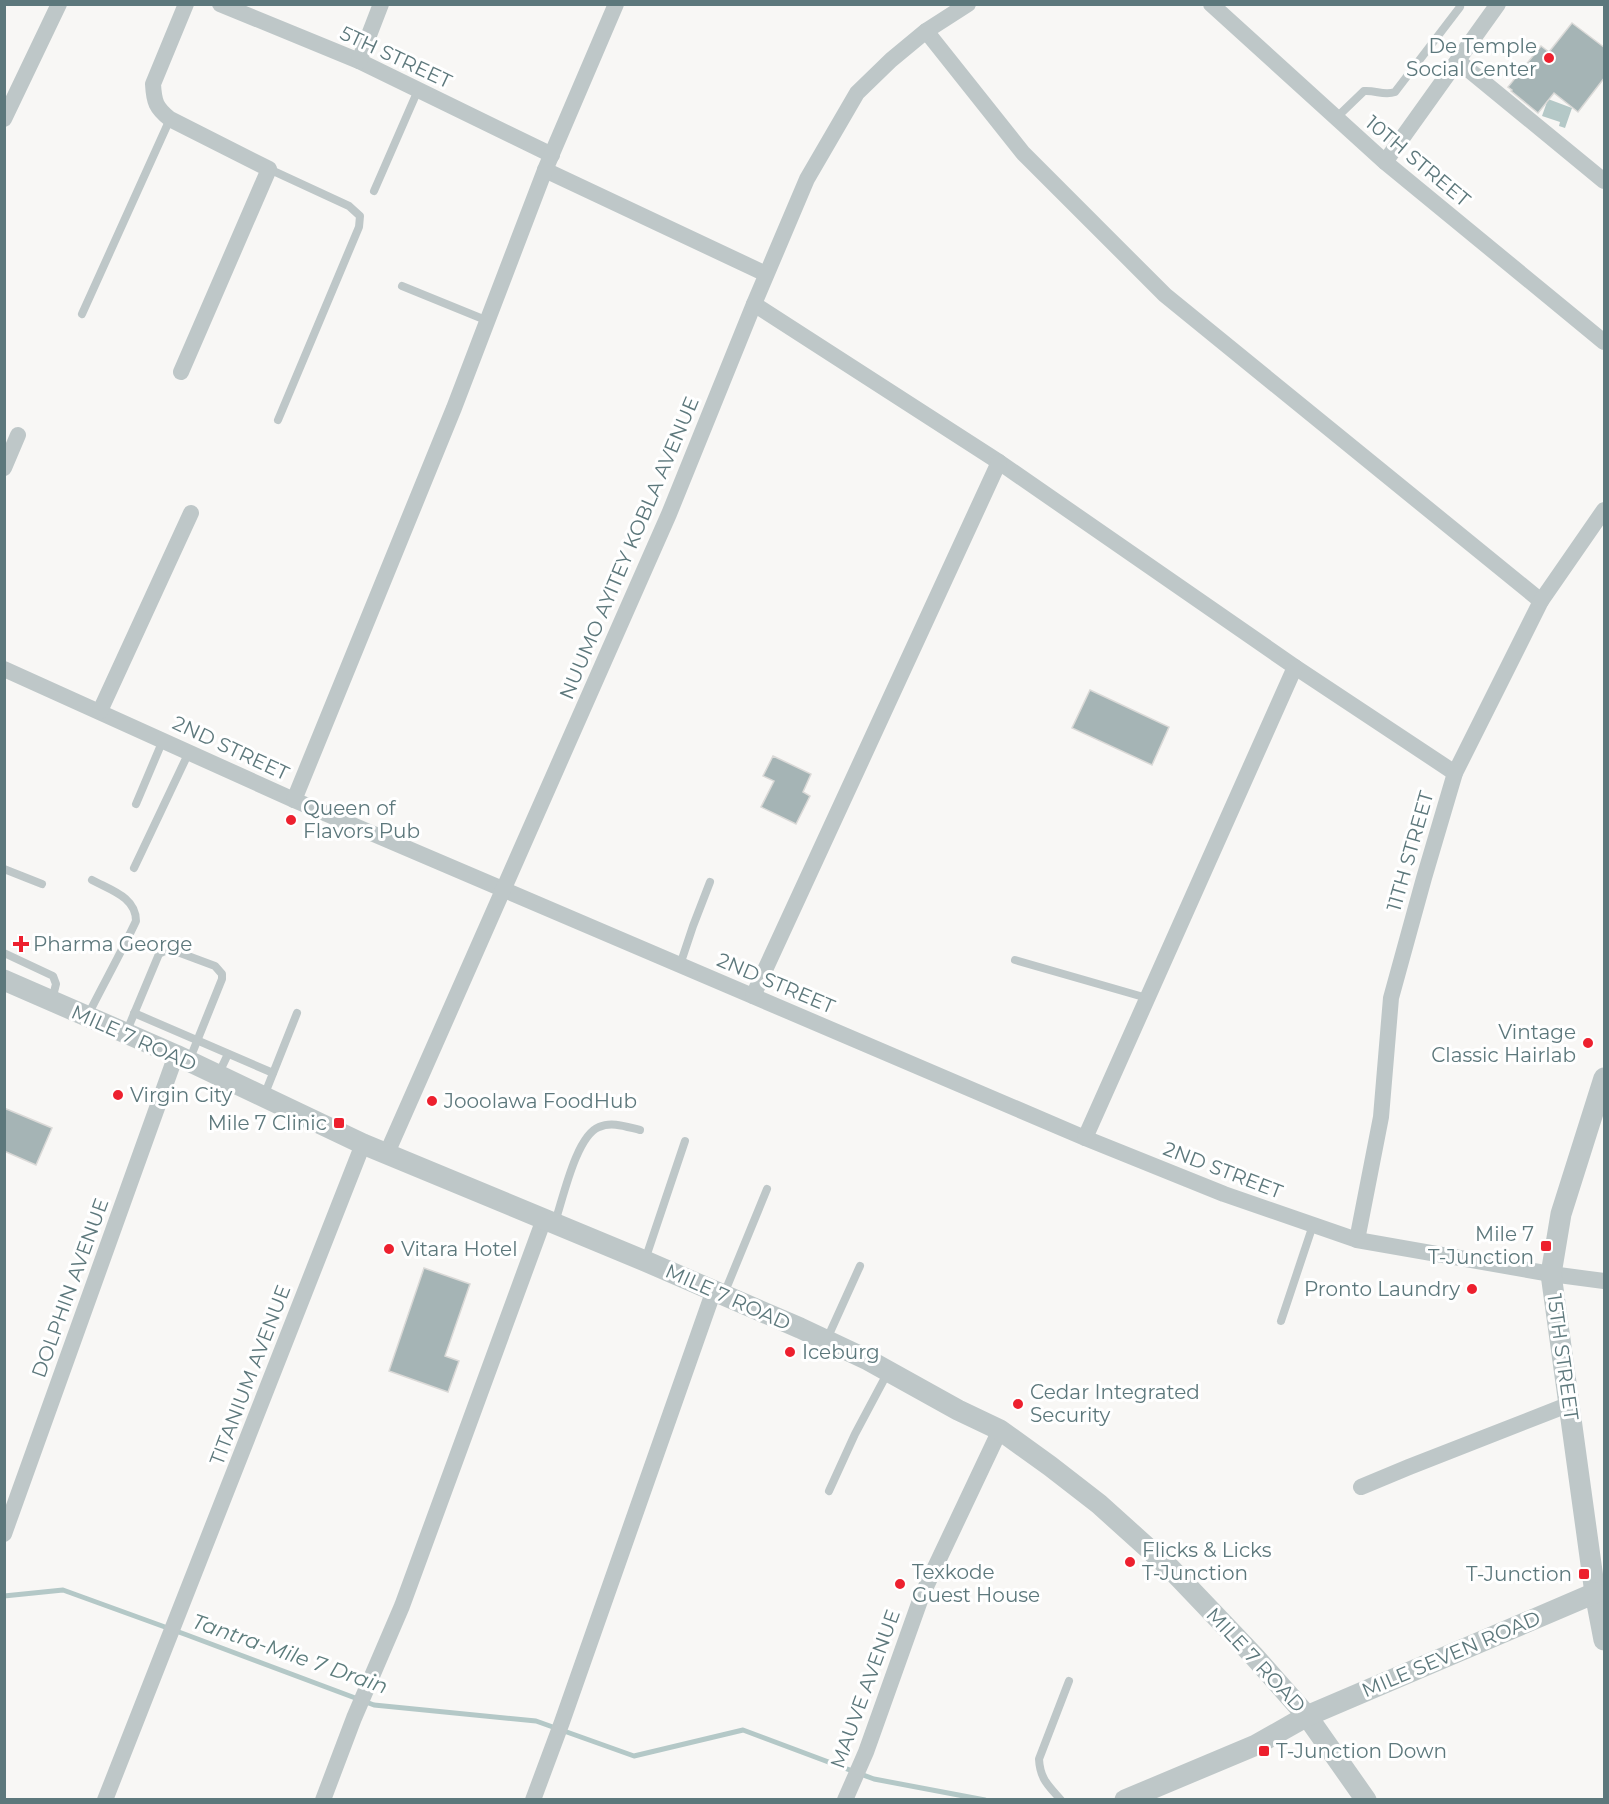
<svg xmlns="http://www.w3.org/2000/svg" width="1609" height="1804" font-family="Montserrat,sans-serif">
	<rect width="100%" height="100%" fill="#f8f7f5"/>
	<polygon fill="#b4c8c7" points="1548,99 1572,108 1565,128 1559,126 1560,122 1542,116"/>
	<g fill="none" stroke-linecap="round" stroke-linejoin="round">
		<polyline stroke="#b4c8c7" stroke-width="5" points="4,1596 63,1590 187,1635 374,1705 536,1721 634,1756 743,1730 874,1779 985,1800"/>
	</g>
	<g fill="#a5b4b5" stroke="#dad9d7" stroke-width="1.5">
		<polygon points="1572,23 1605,48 1605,77 1578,112 1554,93 1538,113 1511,91 1512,90 1508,87 1541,46 1549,52"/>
		<polygon points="1090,690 1169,727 1152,765 1072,728"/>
		<polygon points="773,756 811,774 803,792 810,796 796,824 761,807 774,781 763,776"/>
		<polygon points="4,1108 52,1128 36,1165 4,1151"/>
		<polygon points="424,1268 470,1284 445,1356 459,1361 448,1392 389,1371"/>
	</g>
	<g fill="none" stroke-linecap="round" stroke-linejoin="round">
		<g stroke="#bec7c8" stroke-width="8">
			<path d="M1336,118L1364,91C1376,90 1384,96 1395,92L1460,7"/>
			<polyline points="269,169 349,206 360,216 359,227 278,420"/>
			<polyline points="374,191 418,90"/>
			<polyline points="402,286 488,321"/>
			<polyline points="82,314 170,119"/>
			<polyline points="136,804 163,740"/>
			<polyline points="134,868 189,752"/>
			<polyline points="4,869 42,884"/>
			<polyline points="4,953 53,976 56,984 52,1000"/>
			<polyline points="1015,960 1147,998"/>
			<polyline points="680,965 693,926 710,882"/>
			<polyline points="134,1013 273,1073"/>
			<path d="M88,1015C104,983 121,953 136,921C136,897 110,890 92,880"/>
			<polyline points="126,1033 159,954 167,950 172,950 215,966 222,974 222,979 189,1061"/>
			<polyline points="218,1075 228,1054"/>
			<polyline points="264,1096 297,1013"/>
			<path d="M555,1222C563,1199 576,1136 599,1127C612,1121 627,1127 640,1130"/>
			<polyline points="645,1260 685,1141"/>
			<polyline points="724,1294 767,1189"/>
			<polyline points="1281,1321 1313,1225"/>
			<polyline points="827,1339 860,1266"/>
			<polyline points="829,1491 855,1434 888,1372"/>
			<path d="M1061,1800C1048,1785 1040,1779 1039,1759L1069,1681"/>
		</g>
		<g stroke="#bec7c8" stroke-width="16">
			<polyline points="220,4 359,61 552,155"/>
			<polyline points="1211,4 1385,162 1604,342"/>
			<polyline points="926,31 1023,153 1165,295 1541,601"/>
			<polyline points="359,61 381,4"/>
			<polyline points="1458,61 1604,181"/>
			<polyline points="4,119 59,4"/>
			<polyline points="1385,162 1498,4"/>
			<polyline points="545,170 766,274"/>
			<polyline points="754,304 999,462 1295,667 1455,773"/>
			<path d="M181,372L269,169L170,119C156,108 154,102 153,84L186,4"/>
			<polyline points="4,468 18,435"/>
			<polyline points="4,669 294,800 1085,1138 1224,1194 1357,1240 1551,1274 1604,1281"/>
			<polyline points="100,711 191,513"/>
			<polyline points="294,800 454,408 545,170 616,4"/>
			<polyline points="753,996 999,462"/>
			<polyline points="1085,1138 1295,667"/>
			<polyline points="387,1153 669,514 754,304 807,179 857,93 891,60 926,31 968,4"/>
			<polyline points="1357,1240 1381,1117 1391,998 1424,878 1455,773 1541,601 1604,510"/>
			<polyline points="1361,1487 1409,1467 1570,1404"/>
			<polyline points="4,1534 176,1055"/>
			<polyline points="105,1800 363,1144"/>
			<polyline points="323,1800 354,1718 402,1606 544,1219"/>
			<polyline points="533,1800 562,1722 714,1290"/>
			<polyline points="845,1800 866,1752 922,1595 1000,1430"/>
		</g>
		<g stroke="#bec7c8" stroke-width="21">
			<polyline points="4,980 176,1055 363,1144 645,1261 800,1328 868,1360 958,1410 1000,1430 1050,1466 1099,1504 1170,1568 1253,1655 1307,1716 1366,1800"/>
			<polyline points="1604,1078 1561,1214 1551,1274 1595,1593 1604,1640"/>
			<polyline points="1125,1800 1256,1745 1307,1716 1595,1593"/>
		</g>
	</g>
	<g fill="#ed202e" stroke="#fff" stroke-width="2">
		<circle cx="1549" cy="58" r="6"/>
		<circle cx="291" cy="820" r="6"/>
		<path d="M18 935h6v6h6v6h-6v6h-6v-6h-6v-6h6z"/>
		<circle cx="1588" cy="1043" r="6"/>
		<circle cx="118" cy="1095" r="6"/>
		<circle cx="432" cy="1101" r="6"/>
		<rect x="333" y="1117" width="12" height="12" rx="3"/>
		<rect x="1540" y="1240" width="12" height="12" rx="3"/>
		<circle cx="389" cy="1249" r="6"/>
		<circle cx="1472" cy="1289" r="6"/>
		<circle cx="790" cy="1352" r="6"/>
		<circle cx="1018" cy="1404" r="6"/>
		<circle cx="1130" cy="1562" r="6"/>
		<rect x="1578" y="1568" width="12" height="12" rx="3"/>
		<circle cx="900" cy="1584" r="6"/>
		<rect x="1258" y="1745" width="12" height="12" rx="3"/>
	</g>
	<g text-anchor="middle" stroke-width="6" stroke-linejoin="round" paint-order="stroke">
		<g font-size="20" fill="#5d787c" stroke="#fff" text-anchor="start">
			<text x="1537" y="53" text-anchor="end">De Temple<tspan x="1537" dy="23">Social Center</tspan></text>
			<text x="303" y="815">Queen of<tspan x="303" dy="23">Flavors Pub</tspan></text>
			<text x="33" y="951">Pharma George</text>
			<text x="1576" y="1039" text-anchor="end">Vintage<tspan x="1576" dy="23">Classic Hairlab</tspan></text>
			<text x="130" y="1102">Virgin City</text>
			<text x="444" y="1108">Jooolawa FoodHub</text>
			<text x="327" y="1130" text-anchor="end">Mile 7 Clinic</text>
			<text x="1534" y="1241" text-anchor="end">Mile 7<tspan x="1534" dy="23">T-Junction</tspan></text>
			<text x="401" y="1256">Vitara Hotel</text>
			<text x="1460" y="1296" text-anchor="end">Pronto Laundry</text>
			<text x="802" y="1359">Iceburg</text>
			<text x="1030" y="1399">Cedar Integrated<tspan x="1030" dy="23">Security</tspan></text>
			<text x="1142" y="1557">Flicks &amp; Licks<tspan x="1142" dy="23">T-Junction</tspan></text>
			<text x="912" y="1579">Texkode<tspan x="912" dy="23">Guest House</tspan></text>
			<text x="1572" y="1581" text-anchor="end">T-Junction</text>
			<text x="1276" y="1758">T-Junction Down</text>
		</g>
		<g font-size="20" fill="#5d787c" stroke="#fff">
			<text transform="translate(396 57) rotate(25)" y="7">5TH STREET</text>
			<text transform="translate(1418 161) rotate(40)" y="7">10TH STREET</text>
			<text transform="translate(629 548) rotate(-67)" y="7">NUUMO AYITEY KOBLA AVENUE</text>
			<text transform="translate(231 748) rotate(25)" y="7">2ND STREET</text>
			<text transform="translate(1410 851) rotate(-74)" y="7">11TH STREET</text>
			<text transform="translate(776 983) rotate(23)" y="7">2ND STREET</text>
			<text transform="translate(134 1038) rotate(24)" y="7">MILE 7 ROAD</text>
			<text transform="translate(1223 1170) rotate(21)" y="7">2ND STREET</text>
			<text transform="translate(70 1288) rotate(-70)" y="7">DOLPHIN AVENUE</text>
			<text transform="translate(728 1297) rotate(24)" y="7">MILE 7 ROAD</text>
			<text transform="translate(1563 1357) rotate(82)" y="7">15TH STREET</text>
			<text transform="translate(250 1375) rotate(-69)" y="7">TITANIUM AVENUE</text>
			<text transform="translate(1451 1654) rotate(-23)" y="7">MILE SEVEN ROAD</text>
			<text transform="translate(1256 1660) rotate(47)" y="7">MILE 7 ROAD</text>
			<text transform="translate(865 1689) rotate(-70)" y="7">MAUVE AVENUE</text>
		</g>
		<g font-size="21" font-style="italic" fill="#5c7c7c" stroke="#fff">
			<text transform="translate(290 1654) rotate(19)" y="7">Tantra-Mile 7 Drain</text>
		</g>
	</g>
	<rect width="1609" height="1804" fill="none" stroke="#5d787c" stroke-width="12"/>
</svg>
